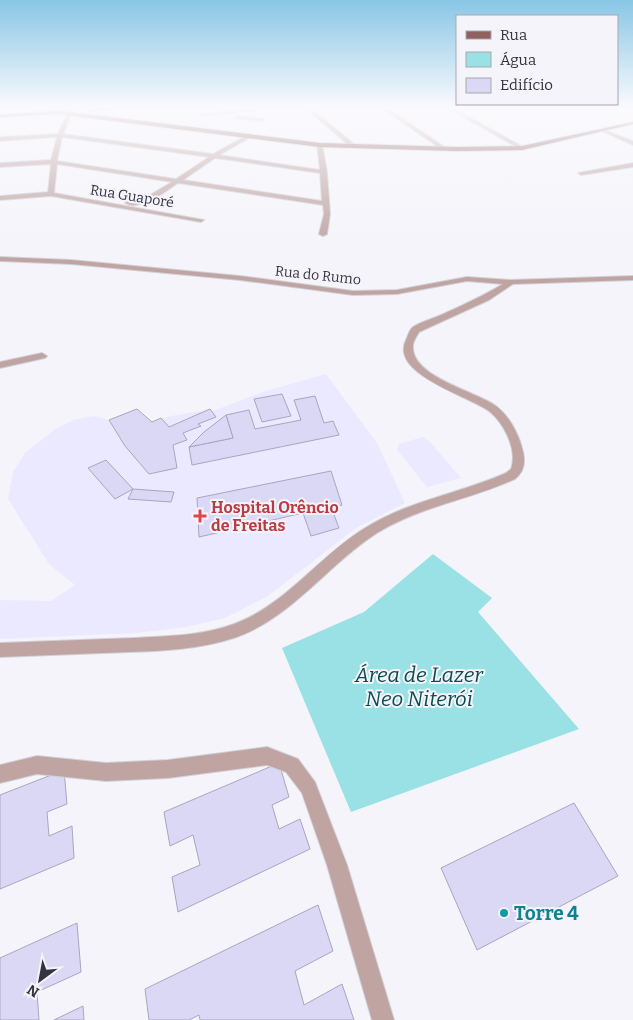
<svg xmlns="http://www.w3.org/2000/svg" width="633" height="1020" font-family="Bitter,serif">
	<rect width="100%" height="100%" fill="#f5f4fa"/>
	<g fill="#ebe9ff">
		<polygon points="326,374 377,443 405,503 356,528 268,596 225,618 186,627 136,633 0,639 0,600 51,601 75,585 49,564 8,499 13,472 25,453 54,430 73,420 94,416 109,420 137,409 152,422 161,418 210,409 213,411 266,391"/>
		<polygon points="423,437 430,442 461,478 427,487 397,450 399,444"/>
	</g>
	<polygon fill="#99e1e4" points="433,554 492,598 478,612 579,729 351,812 282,648 364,612"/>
	<g fill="#dbd8f5" stroke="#a8a5c1">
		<polygon points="282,394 291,416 262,422 254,399"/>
		<polygon points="315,396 324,423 333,421 339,435 192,465 189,447 233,438 226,415 249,410 255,429 301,420 294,400"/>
		<polygon points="137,409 152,422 161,418 169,427 210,409 216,417 198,424 201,426 183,433 187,440 173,445 177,468 149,474 125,446 109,420"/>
		<polygon points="226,415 233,438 189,447 204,432"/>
		<polygon points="106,460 133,489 115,499 88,468"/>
		<polygon points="331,471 342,505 331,507 339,528 311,536 303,513 199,537 197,498"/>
		<polygon points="133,489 174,492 171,502 128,499"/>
		<polygon points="279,763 289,797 272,805 279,829 300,819 310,849 178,912 172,877 200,865 193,835 170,846 164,812"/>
		<polygon points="64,770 67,804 47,812 49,836 72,826 74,858 0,889 0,795"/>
		<polygon points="574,803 618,876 477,950 441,868"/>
		<polygon points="318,905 333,951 295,971 304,1005 342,984 354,1020 200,1020 199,1015 189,1020 149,1020 145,989"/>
		<polygon points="77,923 81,972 37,992 39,1020 0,1020 0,958"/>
		<polygon points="83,1006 84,1020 54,1020"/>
	</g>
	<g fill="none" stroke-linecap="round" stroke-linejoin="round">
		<defs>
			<g id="minor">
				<polygon points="303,106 308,106 355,145 355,147 351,147"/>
				<polygon points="379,106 384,106 446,148 441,149"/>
				<polygon points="444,106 449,106 525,148 520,149"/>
				<polygon points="252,109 254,111 201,116 199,115"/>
				<path d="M69,110L73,111L63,134L213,154L249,134L251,137L219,155L320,170L317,145L322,144L327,172L330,214L327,234L323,236L319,234L324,214L323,205L178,183C166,191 140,212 125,203L126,202L143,199L172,182L57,164L54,193L204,220L201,222L51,196L0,200V196L48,192L51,164L0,167V163L51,160L57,137L0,141V137L58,134ZM62,137L209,157L176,179L57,161ZM215,158L320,173L322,201L183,180Z"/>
				<polygon points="237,116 263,119 265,120 263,121 235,118"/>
				<polygon points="602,129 633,141 633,145 602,131"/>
				<polygon points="633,163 633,167 581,175 578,173"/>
				<path d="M0,257L71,260L240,276L353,291L397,290L467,277L511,280L633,276V280L513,284L489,300L419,332C417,336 413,341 413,346C411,377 476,391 496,406C509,416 518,433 522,448C526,461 525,471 515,479C469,500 421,506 377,533C327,565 292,618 234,638C200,649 164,651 129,652C86,654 43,655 0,657V643C44,641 89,640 133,638C166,636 202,636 234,624C286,605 319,556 365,528C410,500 459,494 506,473L511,469C518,450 504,423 489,411C471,397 389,374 406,340C408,336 409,330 413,327C421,322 432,319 441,315C463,305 483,296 503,284L467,281L397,294L353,295L240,280L71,264L0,261Z"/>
				<polygon points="42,353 47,356 45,358 0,368 0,362"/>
				<polygon points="267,747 298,759 315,782 347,865 394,1020 372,1020 327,865 302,793 286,772 267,765 168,778 106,781 37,774 0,783 0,765 37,756 106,763 168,760"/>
			</g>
			<g id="major">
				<polygon points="123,106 143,106 90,111 88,110"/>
				<polygon points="52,111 62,111 320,143 457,147 522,146 633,122 633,124 522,150 457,151 320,147 57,114 0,117 0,115"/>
			</g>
		</defs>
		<use href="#minor" stroke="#d2d1d8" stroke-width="2"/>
		<use href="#major" stroke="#d2d1d8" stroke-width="2"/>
		<use href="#minor" fill="#bfa4a2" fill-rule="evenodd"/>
		<use href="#major" fill="#8f615f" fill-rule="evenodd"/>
	</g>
	<linearGradient id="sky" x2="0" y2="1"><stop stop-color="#88c6e6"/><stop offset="0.43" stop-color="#fafafd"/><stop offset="1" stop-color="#fafafd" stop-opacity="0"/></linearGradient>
	<rect width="633" height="249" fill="url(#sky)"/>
	<path fill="#e0444e" stroke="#f5f4fa" stroke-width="2" d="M197.5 508.5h5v5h5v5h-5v5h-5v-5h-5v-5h5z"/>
	<circle fill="#0f9aa8" stroke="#f5f4fa" stroke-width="2" cx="504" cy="913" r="5"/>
	<g text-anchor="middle" stroke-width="4" stroke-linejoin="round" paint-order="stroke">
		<g font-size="14" fill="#34333f" stroke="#f5f4fa">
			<text transform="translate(132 196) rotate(9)" y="5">Rua Guaporé</text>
			<text transform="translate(318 275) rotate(6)" y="5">Rua do Rumo</text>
		</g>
		<g font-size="16" font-weight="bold" fill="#be3a42" stroke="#f5f4fa" text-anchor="start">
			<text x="211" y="513">Hospital Orêncio<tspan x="211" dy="18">de Freitas</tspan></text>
		</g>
		<g font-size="19" font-weight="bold" fill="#0d838f" stroke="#f5f4fa" text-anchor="start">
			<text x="514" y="920">Torre 4</text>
		</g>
		<g font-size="21" font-style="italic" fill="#0a4d4f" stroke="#f5f4fa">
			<text x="419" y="682">Área de Lazer<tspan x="419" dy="24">Neo Niterói</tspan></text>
		</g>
	</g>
	<rect x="456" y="15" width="162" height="90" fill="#f5f4fa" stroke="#a8a7af"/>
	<rect x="466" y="31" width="25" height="8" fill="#8f615f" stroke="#a8a7af"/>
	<text x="500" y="40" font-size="15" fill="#34333f">Rua</text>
	<rect x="466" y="52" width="25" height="15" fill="#99e1e4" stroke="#a8a7af"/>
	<text x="500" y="65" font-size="15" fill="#34333f">Água</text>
	<rect x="466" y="78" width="25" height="15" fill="#dbd8f5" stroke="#a8a7af"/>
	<text x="500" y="90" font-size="15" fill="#34333f">Edifício</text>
	<g transform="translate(40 980) rotate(212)" stroke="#f5f4fa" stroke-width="4" paint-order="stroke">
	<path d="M0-4L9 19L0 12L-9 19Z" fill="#34333f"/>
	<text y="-8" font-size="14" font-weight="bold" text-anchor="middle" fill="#34333f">N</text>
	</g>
</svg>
